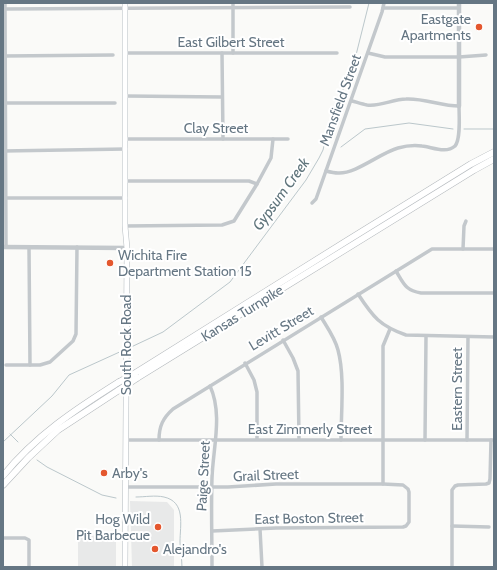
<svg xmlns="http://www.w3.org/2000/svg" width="497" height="570" font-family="Cabin,sans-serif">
	<rect width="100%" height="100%" fill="#fafaf8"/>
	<g fill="#e8e9e9">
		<polygon points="130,501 167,502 174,510 174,567 132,567"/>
		<polygon points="116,535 116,567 78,567 78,536"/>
	</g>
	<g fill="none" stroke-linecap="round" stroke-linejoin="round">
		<g stroke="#bbc7cb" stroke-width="1">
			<polyline points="464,129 494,129"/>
			<polyline points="341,147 365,129 409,123 453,129"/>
			<polyline points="129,348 163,332 230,282 306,180 319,158 323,150 328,129 335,109 354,63 369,3"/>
			<polyline points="10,434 18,442"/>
			<polyline points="3,442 52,396 69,375 124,350"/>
			<polyline points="37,460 47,467 102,495 116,498"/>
			<path d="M136,497C145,497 155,495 164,497C186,502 180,525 180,542C180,550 182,559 182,567"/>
		</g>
		<defs>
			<polyline id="secondary" points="125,567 127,248 125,226 125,3"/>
			<g id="motorway">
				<polyline points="137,372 345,242 471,164 494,152"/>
				<polyline points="137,378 474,170 494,159"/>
				<path d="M3,476C35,436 76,409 119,382"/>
				<polyline points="3,485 28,458 58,430 119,390"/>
			</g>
		</defs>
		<use href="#secondary" stroke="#b3babf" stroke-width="6"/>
		<use href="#motorway" stroke="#b4b9bd" stroke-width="7"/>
		<g stroke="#c3c8cc" stroke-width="3.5">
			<polyline points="5,3 6,247"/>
			<polyline points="233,3 233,53"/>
			<polyline points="383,8 459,8"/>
			<polyline points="3,9 350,7"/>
			<polyline points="126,53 337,53"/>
			<polyline points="222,53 223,139"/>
			<polyline points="368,53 385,57 459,57 486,55"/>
			<polyline points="4,56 113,55"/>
			<polyline points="126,96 222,97"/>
			<polyline points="4,103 115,103"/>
			<polyline points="126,139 288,139"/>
			<polyline points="3,151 126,149"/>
			<path d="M326,171C330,172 334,173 338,173C356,174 380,153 398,148C405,146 414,145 422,146C432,147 446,154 455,146C461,139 459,115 459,106C441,106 424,98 406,99C393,99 380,107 367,105C362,104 356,102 352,101"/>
			<polyline points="126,181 249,181 257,184"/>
			<polyline points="3,198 126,198"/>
			<polyline points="312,203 316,199 382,12 384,3"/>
			<polyline points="125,226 222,225 234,221 257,184 271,158 273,139"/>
			<polyline points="29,247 30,365"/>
			<polyline points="463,249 464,226 466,221"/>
			<path d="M396,271C404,284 405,290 421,293H494"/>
			<path d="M358,294C373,317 380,326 406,335L494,337"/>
			<path d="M321,317C327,327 335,338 338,350C345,376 341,413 341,440"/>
			<polyline points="283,340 293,358 298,371 299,439"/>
			<polyline points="245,363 254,380 257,392 257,439"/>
			<polyline points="6,365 40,365 50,362 73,341 76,334 77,247"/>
			<path d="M210,386C223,414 213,448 212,478C211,507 212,537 212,567"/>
			<polyline points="126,440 494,440"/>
			<path d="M159,440C159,426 163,418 173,409L432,249H494"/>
			<polyline points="425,440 426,337"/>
			<polyline points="467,440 468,337"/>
			<polyline points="383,484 383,346 390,329"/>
			<polyline points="126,487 228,487 276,484 383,484 403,485 408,489 409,492 409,522 406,526 403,527 276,528 212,531"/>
			<polyline points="452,526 489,527"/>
			<polyline points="260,529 262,567"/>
			<polyline points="3,538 25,538 29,540 29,567"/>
			<polyline points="452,567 452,490 455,486 458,485 486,484 489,483 490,479 491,440"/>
		</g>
		<g stroke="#c3c8cc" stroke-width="4.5">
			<polyline points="459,106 459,3"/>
			<polyline points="3,247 127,248"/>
		</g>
		<use href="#secondary" stroke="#fff" stroke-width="5"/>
		<use href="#motorway" stroke="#fff" stroke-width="6"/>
		<defs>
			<g id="motorway-bridge">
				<polyline points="119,382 137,372"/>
				<polyline points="119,390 137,378"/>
			</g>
		</defs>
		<use href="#motorway-bridge" stroke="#b4b9bd" stroke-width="7" stroke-linecap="butt"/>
		<use href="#motorway-bridge" stroke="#fff" stroke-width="6"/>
	</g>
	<g fill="#e4572e" stroke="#fff" stroke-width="1.5">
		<circle cx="479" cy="27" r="4"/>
		<circle cx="110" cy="263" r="4"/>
		<circle cx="104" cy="473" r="4"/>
		<circle cx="158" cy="527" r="4"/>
		<circle cx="155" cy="549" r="4"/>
	</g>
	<g text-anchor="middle" stroke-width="4" stroke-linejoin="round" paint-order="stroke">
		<g font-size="14" fill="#657683" stroke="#fff" text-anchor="start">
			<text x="471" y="24" text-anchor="end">Eastgate<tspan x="471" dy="16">Apartments</tspan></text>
			<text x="118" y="260">Wichita Fire<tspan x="118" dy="16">Department Station 15</tspan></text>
			<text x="112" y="478">Arby's</text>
			<text x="150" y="524" text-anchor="end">Hog Wild<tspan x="150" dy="16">Pit Barbecue</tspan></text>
			<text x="163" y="554">Alejandro's</text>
		</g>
		<g font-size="14" fill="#657683" stroke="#fff">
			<text x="231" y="47">East Gilbert Street</text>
			<text transform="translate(340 100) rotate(-70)" y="5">Mansfield Street</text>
			<text x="216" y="133">Clay Street</text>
			<text transform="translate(242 313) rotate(-32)" y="5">Kansas Turnpike</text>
			<text transform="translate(281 328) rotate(-31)" y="5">Levitt Street</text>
			<text transform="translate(126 345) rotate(-90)" y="5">South Rock Road</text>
			<text transform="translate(457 389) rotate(-90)" y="5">Eastern Street</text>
			<text x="310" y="434">East Zimmerly Street</text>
			<text transform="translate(266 475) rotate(-2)" y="5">Grail Street</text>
			<text transform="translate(203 476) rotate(-87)" y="5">Paige Street</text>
			<text transform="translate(309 518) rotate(-1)" y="5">East Boston Street</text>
		</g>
		<g font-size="15" font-style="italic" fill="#60757c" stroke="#fff">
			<text transform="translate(281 194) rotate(-54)" y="5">Gypsum Creek</text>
		</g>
	</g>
	<rect width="497" height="570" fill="none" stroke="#657683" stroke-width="8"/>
</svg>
